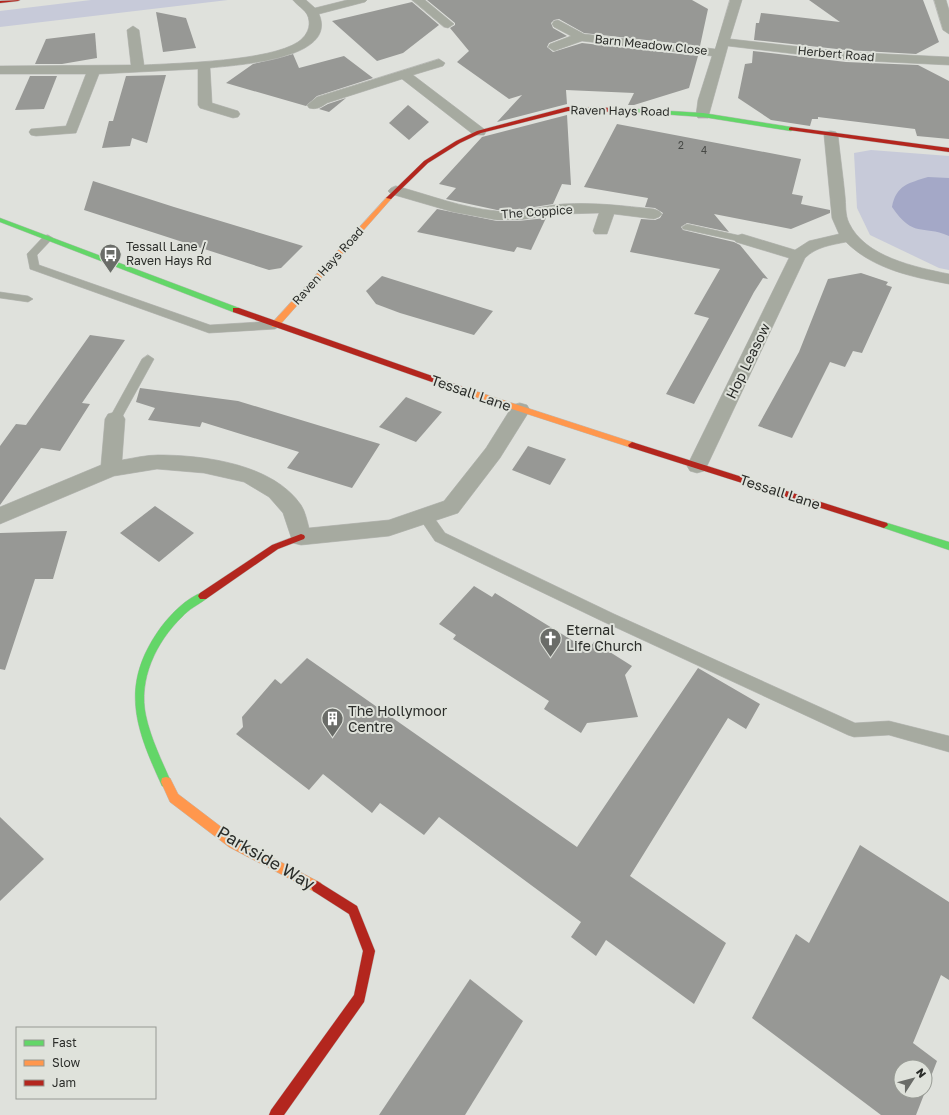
<svg xmlns="http://www.w3.org/2000/svg" width="949" height="1115" font-family="'Golos Text',sans-serif">
	<rect width="100%" height="100%" fill="#dfe1dc"/>
	<g fill="#c7cad9">
		<polygon points="91,0 228,0 0,27 0,11"/>
		<polygon points="871,150 949,156 949,270 939,268 870,235 857,208 854,153"/>
	</g>
	<path fill="#a4a8c7" d="M928,177L949,178V236C921,224 914,239 892,207C896,185 909,183 928,177Z"/>
	<g fill="#979895" fill-rule="evenodd">
		<polygon points="427,0 692,0 708,9 700,46 584,33 559,19 554,20 551,23 553,28 567,36 549,43 547,47 553,52 582,43 698,56 689,88 634,105 628,105 634,93 566,90 567,104 497,122 522,95 509,99 457,62 469,51 450,28 455,25 455,23"/>
		<polygon points="809,0 923,0 939,42 916,54 846,50 754,40 756,23 759,23 761,13 840,22"/>
		<polygon points="412,2 439,25 403,53 377,61 332,21"/>
		<polygon points="156,12 186,18 196,48 163,52"/>
		<polygon points="95,33 97,58 62,64 35,64 46,39"/>
		<polygon points="753,51 846,62 918,65 949,81 949,139 917,136 915,129 818,117 818,119 812,119 810,126 771,120 738,98 745,64 752,63"/>
		<polygon points="293,54 299,68 344,56 373,78 317,96 306,106 226,83 253,64"/>
		<polygon points="166,75 147,143 132,138 130,146 102,148 109,121 113,121 126,76"/>
		<polygon points="30,76 57,76 44,109 15,110"/>
		<polygon points="346,98 329,112 319,109 328,104"/>
		<polygon points="408,105 429,122 409,140 389,123"/>
		<polygon points="567,115 571,185 562,184 553,204 522,209 497,210 446,199 456,188 439,184 482,137"/>
		<polygon points="617,124 801,159 792,194 803,196 801,204 830,210 830,213 791,229 714,214 729,232 687,223 681,227 683,230 734,242 740,245 768,279 763,278 754,292 694,404 666,394 709,318 694,314 720,269 630,252 641,219 655,220 660,218 663,213 655,208 645,207 648,198 584,187"/>
		<polygon points="93,181 174,207 303,246 281,268 269,270 84,210"/>
		<polygon points="437,209 497,221 518,221 546,218 531,250 517,247 514,252 417,232"/>
		<polygon points="861,273 888,282 886,285 892,287 862,353 853,351 845,367 830,362 792,438 758,426 799,352 828,279"/>
		<polygon points="382,276 493,311 474,335 400,313 376,304 366,291"/>
		<polygon points="90,335 125,340 82,403 90,404 60,451 41,448 0,505 0,446 16,424 26,425"/>
		<polygon points="140,388 238,401 380,444 352,488 287,468 299,452 202,422 200,427 148,420 155,408 136,402"/>
		<polygon points="406,397 442,412 416,442 379,427"/>
		<polygon points="528,446 566,459 550,485 512,470"/>
		<polygon points="155,506 194,533 159,562 120,533"/>
		<polygon points="67,531 53,579 35,579 5,670 0,669 0,533"/>
		<polygon points="474,586 492,597 495,593 588,650 594,642 632,666 625,675 638,717 587,723 581,733 544,709 549,701 453,639 456,635 439,624"/>
		<polygon points="307,658 577,847 698,668 760,704 746,729 728,718 630,876 726,943 694,1004 606,940 596,956 571,937 581,922 439,817 424,835 380,803 372,813 323,774 309,790 236,734 243,727 242,717 275,679 281,684"/>
		<polygon points="0,817 44,859 0,901"/>
		<path d="M860,845L949,902V980L941,975L913,1043L937,1061L916,1115H881L752,1018L796,934L809,943ZM901,1067H925V1091H901Z"/>
		<polygon points="470,979 523,1021 465,1115 379,1115"/>
	</g>
	<g fill="none" stroke-linecap="round" stroke-linejoin="round">
		<defs>
			<g id="lane">
				<polygon points="687,224 746,237 747,239 742,242 683,229 682,227"/>
				<polygon points="48,235 53,238 37,255 39,265 210,325 275,321 281,325 275,329 209,333 30,269 27,254 44,236"/>
				<polygon points="0,292 28,296 33,299 28,302 0,298"/>
				<polygon points="148,355 154,359 121,419 119,422 111,422 109,419 142,359"/>
				<polygon points="425,511 430,512 445,533 614,614 855,723 889,721 949,736 949,752 889,735 854,737 848,735 604,622 435,541 418,516 420,512"/>
			</g>
			<g id="street">
				<path d="M293,0H306L315,8L347,0H367L365,2L319,14C339,60 235,65 210,68L212,103L238,111L240,114L238,117L233,118L200,108L198,105V69L99,74L76,133L36,136L31,135L29,132L31,129L66,126L86,74H0V66L131,65L127,30L133,26L139,30L144,65C180,63 269,61 298,42C305,37 310,30 309,21C308,10 299,8 293,0Z"/>
				<polygon points="412,0 425,0 454,24 448,28 444,27"/>
				<polygon points="730,0 742,0 730,39 846,52 949,57 949,65 846,60 728,46 708,118 698,118 696,115 698,100 712,56 582,41 554,51 548,47 550,44 571,36 554,27 552,24 554,21 558,20 584,34 715,49"/>
				<polygon points="934,0 946,0 949,10 949,34 943,30"/>
				<path d="M439,59L445,63L443,66L413,75L484,129L486,132L484,135H474L402,79L327,103C321,107 317,110 309,108L307,105L317,97Z"/>
				<path d="M831,131L836,132L838,135C840,155 843,175 845,196C846,204 845,215 849,223C865,257 915,267 949,274V284C912,277 873,269 846,242C831,245 816,247 805,258L707,466L704,471L697,473L690,471L687,466L789,258L736,242L734,239L736,236L742,234L795,250L809,241L839,234L832,218L824,135L826,132Z"/>
				<path d="M396,186C430,195 462,208 497,211C519,213 541,206 563,204C594,202 624,206 654,209L659,211L662,214L659,217L654,219L614,214L607,234H595L593,231L599,213L563,214L518,220H497L453,212L391,194L388,191L391,188Z"/>
				<path d="M520,403L527,405L530,410L500,458L458,513L389,536L301,545L293,543L283,513L269,497L244,482L204,473L157,469L114,476L0,524V507L101,465L105,419L108,414L115,412L122,414L125,419L122,460C134,458 146,455 158,455C204,455 273,464 301,505C305,511 307,520 309,528L389,520L444,501L486,448L513,405Z"/>
			</g>
			<g id="fast">
				<polygon points="620,108 703,113 791,127 794,129 791,131 703,117 618,111 617,110"/>
				<polygon points="0,218 239,308 240,310 236,312 233,312 0,222"/>
				<polygon points="884,522 949,542 949,550 881,527 880,525 881,523"/>
				<path d="M203,592L206,593L208,596L206,599C198,605 189,609 182,617C156,642 138,680 146,716C151,739 162,761 171,782L170,786L166,787L162,786C135,727 119,685 161,627C171,614 186,598 203,592Z"/>
			</g>
			<g id="slow">
				<polygon points="387,197 392,198 278,327 272,327 272,323"/>
				<polygon points="469,389 635,443 636,445 632,448 629,447 466,394 465,392"/>
				<polygon points="166,777 170,778 178,794 237,839 321,883 323,887 321,891 317,893 313,891 229,847 170,802 161,782 162,778"/>
			</g>
			<g id="jam">
				<polygon points="20,0 18,1 0,3 0,1"/>
				<polygon points="568,107 620,108 623,110 620,112 568,111 481,133 460,143 428,163 391,199 386,198 424,161 456,141 477,131"/>
				<polygon points="791,127 949,148 949,152 789,130 789,128"/>
				<polygon points="233,308 239,308 472,390 473,392 469,395 466,394 233,312"/>
				<polygon points="632,442 887,523 888,525 884,528 629,447 628,445"/>
				<polygon points="301,534 304,535 305,537 304,539 278,549 206,599 200,599 198,596 200,593 272,545"/>
				<polygon points="317,881 357,906 375,951 364,1002 284,1115 269,1115 271,1110 354,995 363,951 349,914 313,891 311,887 313,883"/>
			</g>
		</defs>
		<use href="#lane" stroke="#bbbcb9" stroke-width="1"/>
		<use href="#street" stroke="#bbbcb9" stroke-width="1"/>
		<use href="#fast" stroke="#bbbcb9" stroke-width="1"/>
		<use href="#slow" stroke="#bbbcb9" stroke-width="1"/>
		<use href="#jam" stroke="#bbbcb9" stroke-width="1"/>
		<use href="#lane" fill="#a6aaa0" fill-rule="evenodd"/>
		<use href="#street" fill="#a6aaa0" fill-rule="evenodd"/>
		<use href="#fast" fill="#63d668" fill-rule="evenodd"/>
		<use href="#slow" fill="#ff974d" fill-rule="evenodd"/>
		<use href="#jam" fill="#b3261e" fill-rule="evenodd"/>
	</g>
	<defs>
		<symbol id="bus-pin" viewBox="-11 -11 22 30"><path d="M0 17L-7.5 6A9.5 9.5 0 1 1 7.5 6Z" fill="#6a6c68" stroke="#dfe2db"/><path d="M-5-6H5V4H4V6H2V4H-2V6H-4V4H-5ZM-3.5-4V0h7V-4ZM-3.5 1.2v1.5H-2V1.2ZM2 1.2v1.5H3.5V1.2Z" fill="#fff"/></symbol>
		<symbol id="church-pin" viewBox="-11 -11 22 30"><path d="M0 17L-7.5 6A9.5 9.5 0 1 1 7.5 6Z" fill="#6a6c68" stroke="#dfe2db"/><path d="M-1.2-6h2.4v3.5h3.3v2.4h-3.3V6h-2.4V-.1h-3.3v-2.4h3.3Z" fill="#fff"/></symbol>
		<symbol id="building-pin" viewBox="-11 -11 22 30"><path d="M0 17L-7.5 6A9.5 9.5 0 1 1 7.5 6Z" fill="#6a6c68" stroke="#dfe2db"/><path d="M-4-6H4V6H1V3H-1V6H-4ZM-2.5-4.3h1.7v1.8h-1.7ZM.8-4.3h1.7v1.8H.8ZM-2.5-1h1.7V.8h-1.7ZM.8-1h1.7V.8H.8Z" fill="#fff"/></symbol>
	</defs>
	<g fill-rule="evenodd">
		<use href="#bus-pin" x="98" y="242" width="25" height="34"/>
		<use href="#church-pin" x="538" y="626" width="25" height="34"/>
		<use href="#building-pin" x="320" y="706" width="25" height="34"/>
	</g>
	<g text-anchor="middle" stroke-width="4" stroke-linejoin="round" paint-order="stroke">
		<g font-size="10" fill="#464845">
			<text x="681" y="149">2</text>
			<text x="704" y="154">4</text>
		</g>
		<g font-size="12" fill="#2b2d2a" stroke="#dfe2db">
			<text transform="translate(651 45) rotate(6)" y="4">Barn Meadow Close</text>
			<text transform="translate(836 54) rotate(5)" y="4">Herbert Road</text>
			<text transform="translate(620 111) rotate(1)" y="4">Raven Hays Road</text>
			<text transform="translate(537 212) rotate(-4)" y="4">The Coppice</text>
			<text transform="translate(328 266) rotate(-48)" y="4">Raven Hays Road</text>
		</g>
		<g font-size="12" fill="#2b2d2a" stroke="#dfe2db" text-anchor="start">
			<text x="126" y="251">Tessall Lane /<tspan x="126" dy="14">Raven Hays Rd</tspan></text>
		</g>
		<g font-size="14" fill="#2b2d2a" stroke="#dfe2db">
			<text transform="translate(748 361) rotate(-64)" y="5">Hop Leasow</text>
			<text transform="translate(471 393) rotate(19)" y="5">Tessall Lane</text>
			<text transform="translate(780 492) rotate(18)" y="5">Tessall Lane</text>
		</g>
		<g font-size="14" fill="#2b2d2a" stroke="#dfe2db" text-anchor="start">
			<text x="566" y="635">Eternal<tspan x="566" dy="16">Life Church</tspan></text>
			<text x="348" y="716">The Hollymoor<tspan x="348" dy="16">Centre</tspan></text>
		</g>
		<g font-size="17" fill="#2b2d2a" stroke="#dfe2db">
			<text transform="translate(266 858) rotate(30)" y="6">Parkside Way</text>
		</g>
	</g>
	<rect x="16" y="1027" width="140" height="72" fill="#dfe2db" stroke="#979a94"/>
	<rect x="24" y="1040" width="20" height="6" fill="#63d668" stroke="#979a94"/>
	<text x="52" y="1047" font-size="12" fill="#2b2d2a">Fast</text>
	<rect x="24" y="1060" width="20" height="6" fill="#ff974d" stroke="#979a94"/>
	<text x="52" y="1067" font-size="12" fill="#2b2d2a">Slow</text>
	<rect x="24" y="1080" width="20" height="6" fill="#b3261e" stroke="#979a94"/>
	<text x="52" y="1087" font-size="12" fill="#2b2d2a">Jam</text>
	<g transform="translate(913 1079) rotate(54)"><circle r="19" fill="#dfe2db" stroke="#979a94"/>
	<path d="M0-3L7 15L0 10L-7 15Z" fill="#6a6c68"/>
	<text y="-6" font-size="11" font-weight="bold" text-anchor="middle" fill="#2b2d2a">N</text>
	</g>
</svg>
